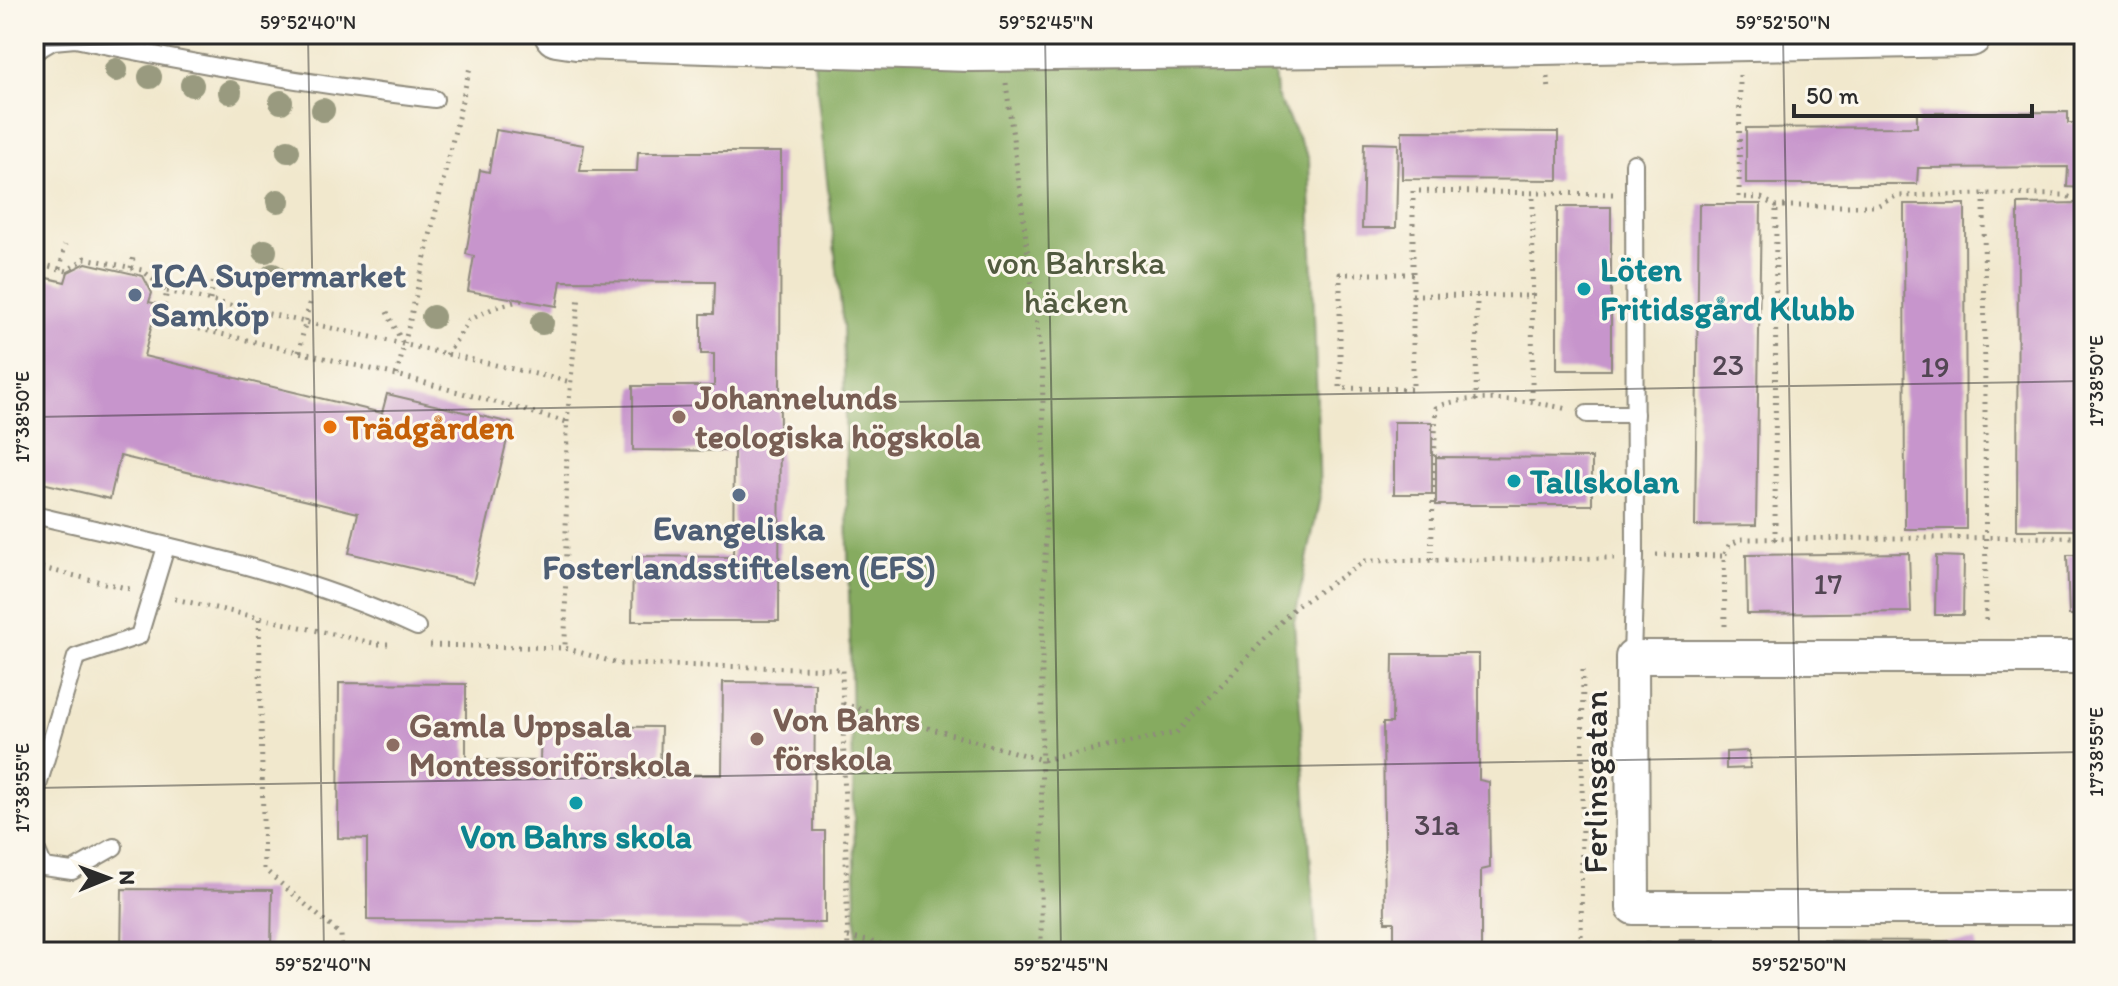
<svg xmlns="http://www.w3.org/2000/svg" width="2118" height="986" font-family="Itim,sans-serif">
	<rect width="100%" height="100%" fill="#fbf7ec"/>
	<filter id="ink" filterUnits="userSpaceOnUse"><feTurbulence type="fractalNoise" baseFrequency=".0125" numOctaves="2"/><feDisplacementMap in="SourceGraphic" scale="16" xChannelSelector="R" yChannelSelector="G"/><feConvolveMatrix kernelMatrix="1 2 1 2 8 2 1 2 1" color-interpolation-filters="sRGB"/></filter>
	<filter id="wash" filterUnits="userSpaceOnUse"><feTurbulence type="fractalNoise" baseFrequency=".006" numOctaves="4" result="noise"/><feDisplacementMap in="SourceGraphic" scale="32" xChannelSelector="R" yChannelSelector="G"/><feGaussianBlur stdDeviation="1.8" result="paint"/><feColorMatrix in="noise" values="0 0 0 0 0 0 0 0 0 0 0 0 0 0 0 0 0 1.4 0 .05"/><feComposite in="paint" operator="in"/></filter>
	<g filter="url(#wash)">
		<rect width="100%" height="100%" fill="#f1e8cd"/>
		<polygon fill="#86ab60" stroke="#586b46" stroke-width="2" points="811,34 1271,34 1276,94 1309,159 1320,497 1294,622 1317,952 857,952 843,326"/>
		<g id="blocks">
			<g fill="#c795cc">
				<polygon points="2068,112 2068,123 2084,123 2084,188 2067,187 2068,167 1918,168 1917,184 1746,184 1746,128 1917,127 1917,113"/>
				<polygon points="496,130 584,145 580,171 637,171 638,152 781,152 779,621 632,621 633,556 733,557 734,451 633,450 633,386 714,386 714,354 701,354 701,314 714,314 715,282 561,281 557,306 468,291 474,256 466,254 480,170 489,172"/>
				<polygon points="1402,131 1558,132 1558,180 1402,179"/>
				<polygon points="1364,143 1398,144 1396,228 1362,228"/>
				<polygon points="2080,203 2079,530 2017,530 2018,204"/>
				<polygon points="1699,204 1761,204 1756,525 1695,526"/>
				<polygon points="1904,204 1965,204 1966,529 1905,529"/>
				<rect x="1557" y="207" width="54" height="163"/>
				<polygon points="86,263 143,276 152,293 149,302 157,304 144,356 382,413 387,394 511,423 473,583 349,553 358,513 120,456 110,499 34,481 34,275 65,282 68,272"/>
				<rect x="1394" y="422" width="38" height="72"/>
				<polygon points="1436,457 1592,458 1592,505 1436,505"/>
				<polygon points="1909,553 1911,612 1747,614 1746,555"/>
				<polygon points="2067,555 2084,555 2084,615 2069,615"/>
				<polygon points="1936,556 1964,557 1963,615 1935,615"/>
				<polygon points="1393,654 1479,654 1479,780 1489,782 1490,868 1481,870 1481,952 1394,952 1394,922 1385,922 1383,723 1392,723"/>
				<polygon points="723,682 815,683 814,831 825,831 825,923 367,920 367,839 338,838 339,683 466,684 466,760 540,761 541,726 661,727 660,774 722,775"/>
				<polygon points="1749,751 1750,768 1726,769 1726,752"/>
				<polygon points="122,889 272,890 271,952 121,952"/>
				<polygon points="1679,940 1976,941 1976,952 1679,952"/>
			</g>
		</g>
	</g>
	<g filter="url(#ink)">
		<use href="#blocks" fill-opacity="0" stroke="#8e8a7c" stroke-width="2"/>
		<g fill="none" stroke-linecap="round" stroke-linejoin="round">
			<defs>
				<g id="lane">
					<path d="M34,52L53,41L75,39C194,64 314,85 435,99"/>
					<polyline points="1587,414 1635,414"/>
					<path d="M34,515C165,546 295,570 417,627"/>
					<polyline points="1632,657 1635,557 1634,163"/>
					<polyline points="34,799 76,657 139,636 166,547"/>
					<polyline points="34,844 44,867 72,871 114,847"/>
				</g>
				<polyline id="street" points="2084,657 1632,657 1633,908 2084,908"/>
				<polyline id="secondary" points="557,34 577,37 970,49 1428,44 1970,34"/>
			</defs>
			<use href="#lane" stroke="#8e8a7c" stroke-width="20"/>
			<use href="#street" stroke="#8e8a7c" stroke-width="36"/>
			<use href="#secondary" stroke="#8e8a7c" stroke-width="48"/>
			<g stroke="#8e8a7c" stroke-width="5" stroke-dasharray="2 6" stroke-linecap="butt">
				<polyline points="1740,75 1739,197 1761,198 1776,206 1877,206 1896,196 1984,194 2063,195 2084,202"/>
				<polyline points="1548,77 1549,92"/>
				<polyline points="1006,83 1042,365 1046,525 1042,656 1041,952"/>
				<polyline points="1984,194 1986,625"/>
				<polyline points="34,262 67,271 85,258 142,270 167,291 161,320 397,375 567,422 565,648"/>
				<polyline points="131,268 134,253"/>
				<polyline points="60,269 65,245"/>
				<polyline points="1413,274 1340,274 1340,388 1413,389 1413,191 1614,194"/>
				<polyline points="167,291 571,382"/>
				<polyline points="1412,295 1533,296"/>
				<polyline points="210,300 214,279"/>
				<polyline points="387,312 403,344"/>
				<polyline points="299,352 310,300"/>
				<polyline points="447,355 469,320 496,307 522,300"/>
				<polyline points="397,375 470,67"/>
				<polyline points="1532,400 1533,193"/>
				<polyline points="1476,401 1477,296"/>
				<polyline points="567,422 579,295"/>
				<polyline points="1775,540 1776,206"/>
				<polyline points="1656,555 1724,556"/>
				<path d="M1431,560L1436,408C1465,392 1534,401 1567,409"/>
				<polyline points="34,566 130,589"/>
				<polyline points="175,599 377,644 392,644"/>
				<polyline points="259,619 264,869 341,935 342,952"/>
				<polyline points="1725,626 1724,556 1729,545 1742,539 2084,537"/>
				<polyline points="430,645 565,648 620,664 842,669 848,952"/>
				<polyline points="843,704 1042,760 1176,733 1295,607 1365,561 1614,558"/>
				<polyline points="848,937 920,952"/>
				<polyline points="1581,952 1583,664"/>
				<polyline points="1647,952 1647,937"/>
				<polyline points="2059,952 2059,937"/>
			</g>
			<use href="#lane" stroke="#fff" stroke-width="16"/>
			<use href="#street" stroke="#fff" stroke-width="32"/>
			<use href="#secondary" stroke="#fff" stroke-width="44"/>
		</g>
		<g fill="#999a7f">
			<circle cx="116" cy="70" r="12"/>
			<circle cx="150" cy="77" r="12"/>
			<circle cx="192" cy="85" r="12"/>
			<circle cx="230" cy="92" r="12"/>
			<circle cx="281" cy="102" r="12"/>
			<circle cx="323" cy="110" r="12"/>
			<circle cx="288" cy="151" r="12"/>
			<circle cx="278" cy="201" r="12"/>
			<circle cx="265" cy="251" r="12"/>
			<circle cx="273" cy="275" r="12"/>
			<circle cx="433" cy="317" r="12"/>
			<circle cx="542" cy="323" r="12"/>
		</g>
	</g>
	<path fill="none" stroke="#2b2b2b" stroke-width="2" stroke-opacity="0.45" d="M308,34L324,952M1045,34L1061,952M1783,34L1799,952M34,46L716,34M34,417L2084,381M34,788L2084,752"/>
	<g fill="#0f9aa8" stroke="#fbf7ec" stroke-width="3">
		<circle cx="1584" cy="289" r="8"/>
		<circle cx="1514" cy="481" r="8"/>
		<circle cx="576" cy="803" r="8"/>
	</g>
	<g fill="#5c6f8a" stroke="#fbf7ec" stroke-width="3">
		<circle cx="135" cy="295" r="8"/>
		<circle cx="739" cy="495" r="8"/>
	</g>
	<g fill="#8d6e63" stroke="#fbf7ec" stroke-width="3">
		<circle cx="679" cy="417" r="8"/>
		<circle cx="757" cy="739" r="8"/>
		<circle cx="393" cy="745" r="8"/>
	</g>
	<circle fill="#e8710a" stroke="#fbf7ec" stroke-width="3" cx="330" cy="427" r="8"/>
	<g text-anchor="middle" stroke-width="6" stroke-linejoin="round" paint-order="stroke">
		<g font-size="30" fill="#524653">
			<text x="1728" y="375">23</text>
			<text x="1935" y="377">19</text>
			<text x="1828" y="594">17</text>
			<text x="1437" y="835">31a</text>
		</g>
		<g font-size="34" fill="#515a3f" stroke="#fbf7ec">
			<text x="1076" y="274">von Bahrska<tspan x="1076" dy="39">häcken</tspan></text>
		</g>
		<g font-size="34" font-weight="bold" fill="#0d838f" stroke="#fbf7ec" text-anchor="start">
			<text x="1600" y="281">Löten<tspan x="1600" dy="39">Fritidsgård Klubb</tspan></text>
			<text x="1530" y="493">Tallskolan</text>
			<text x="576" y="848" text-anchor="middle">Von Bahrs skola</text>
		</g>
		<g font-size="34" font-weight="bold" fill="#4e5e75" stroke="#fbf7ec" text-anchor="start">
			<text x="151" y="287">ICA Supermarket<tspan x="151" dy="39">Samköp</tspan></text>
			<text x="739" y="540" text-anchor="middle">Evangeliska<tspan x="739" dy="39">Fosterlandsstiftelsen (EFS)</tspan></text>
		</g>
		<g font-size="34" font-weight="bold" fill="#785e54" stroke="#fbf7ec" text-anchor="start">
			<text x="695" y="409">Johannelunds<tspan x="695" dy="39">teologiska högskola</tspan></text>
			<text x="773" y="731">Von Bahrs<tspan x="773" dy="39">förskola</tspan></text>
			<text x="409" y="737">Gamla Uppsala<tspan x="409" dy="39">Montessoriförskola</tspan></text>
		</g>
		<g font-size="34" font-weight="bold" fill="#c56008" stroke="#fbf7ec" text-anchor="start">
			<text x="346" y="439">Trädgården</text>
		</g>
		<g font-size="34" fill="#2b2b2b" stroke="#fbf7ec">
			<text transform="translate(1595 782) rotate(-90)" y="12">Ferlinsgatan</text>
		</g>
	</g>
	<rect width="2118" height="986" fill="none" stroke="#fbf7ec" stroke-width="88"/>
	<g transform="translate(108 878) rotate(89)" stroke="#fbf7ec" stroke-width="6" paint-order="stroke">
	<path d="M0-6L14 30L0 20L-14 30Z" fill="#2b2b2b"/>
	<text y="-12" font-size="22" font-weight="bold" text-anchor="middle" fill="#2b2b2b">N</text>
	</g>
	<path d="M1794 104v12h238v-12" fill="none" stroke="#2b2b2b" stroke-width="4"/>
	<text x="1806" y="104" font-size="24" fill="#2b2b2b" stroke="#fbf7ec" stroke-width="6" paint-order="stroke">50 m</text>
	<rect x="44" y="44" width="2030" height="898" fill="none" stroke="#2b2b2b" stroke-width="3"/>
	<g font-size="20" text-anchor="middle" fill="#2b2b2b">
		<text x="308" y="29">59°52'40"N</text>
		<text x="1046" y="29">59°52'45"N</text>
		<text x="1783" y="29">59°52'50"N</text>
		<text transform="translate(2096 381) rotate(-90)" y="7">17°38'50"E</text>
		<text transform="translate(22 417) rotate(-90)" y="7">17°38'50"E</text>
		<text transform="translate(2096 752) rotate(-90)" y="7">17°38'55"E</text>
		<text transform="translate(22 788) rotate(-90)" y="7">17°38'55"E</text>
		<text x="323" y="971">59°52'40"N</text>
		<text x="1061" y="971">59°52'45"N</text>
		<text x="1799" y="971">59°52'50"N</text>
	</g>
</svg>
